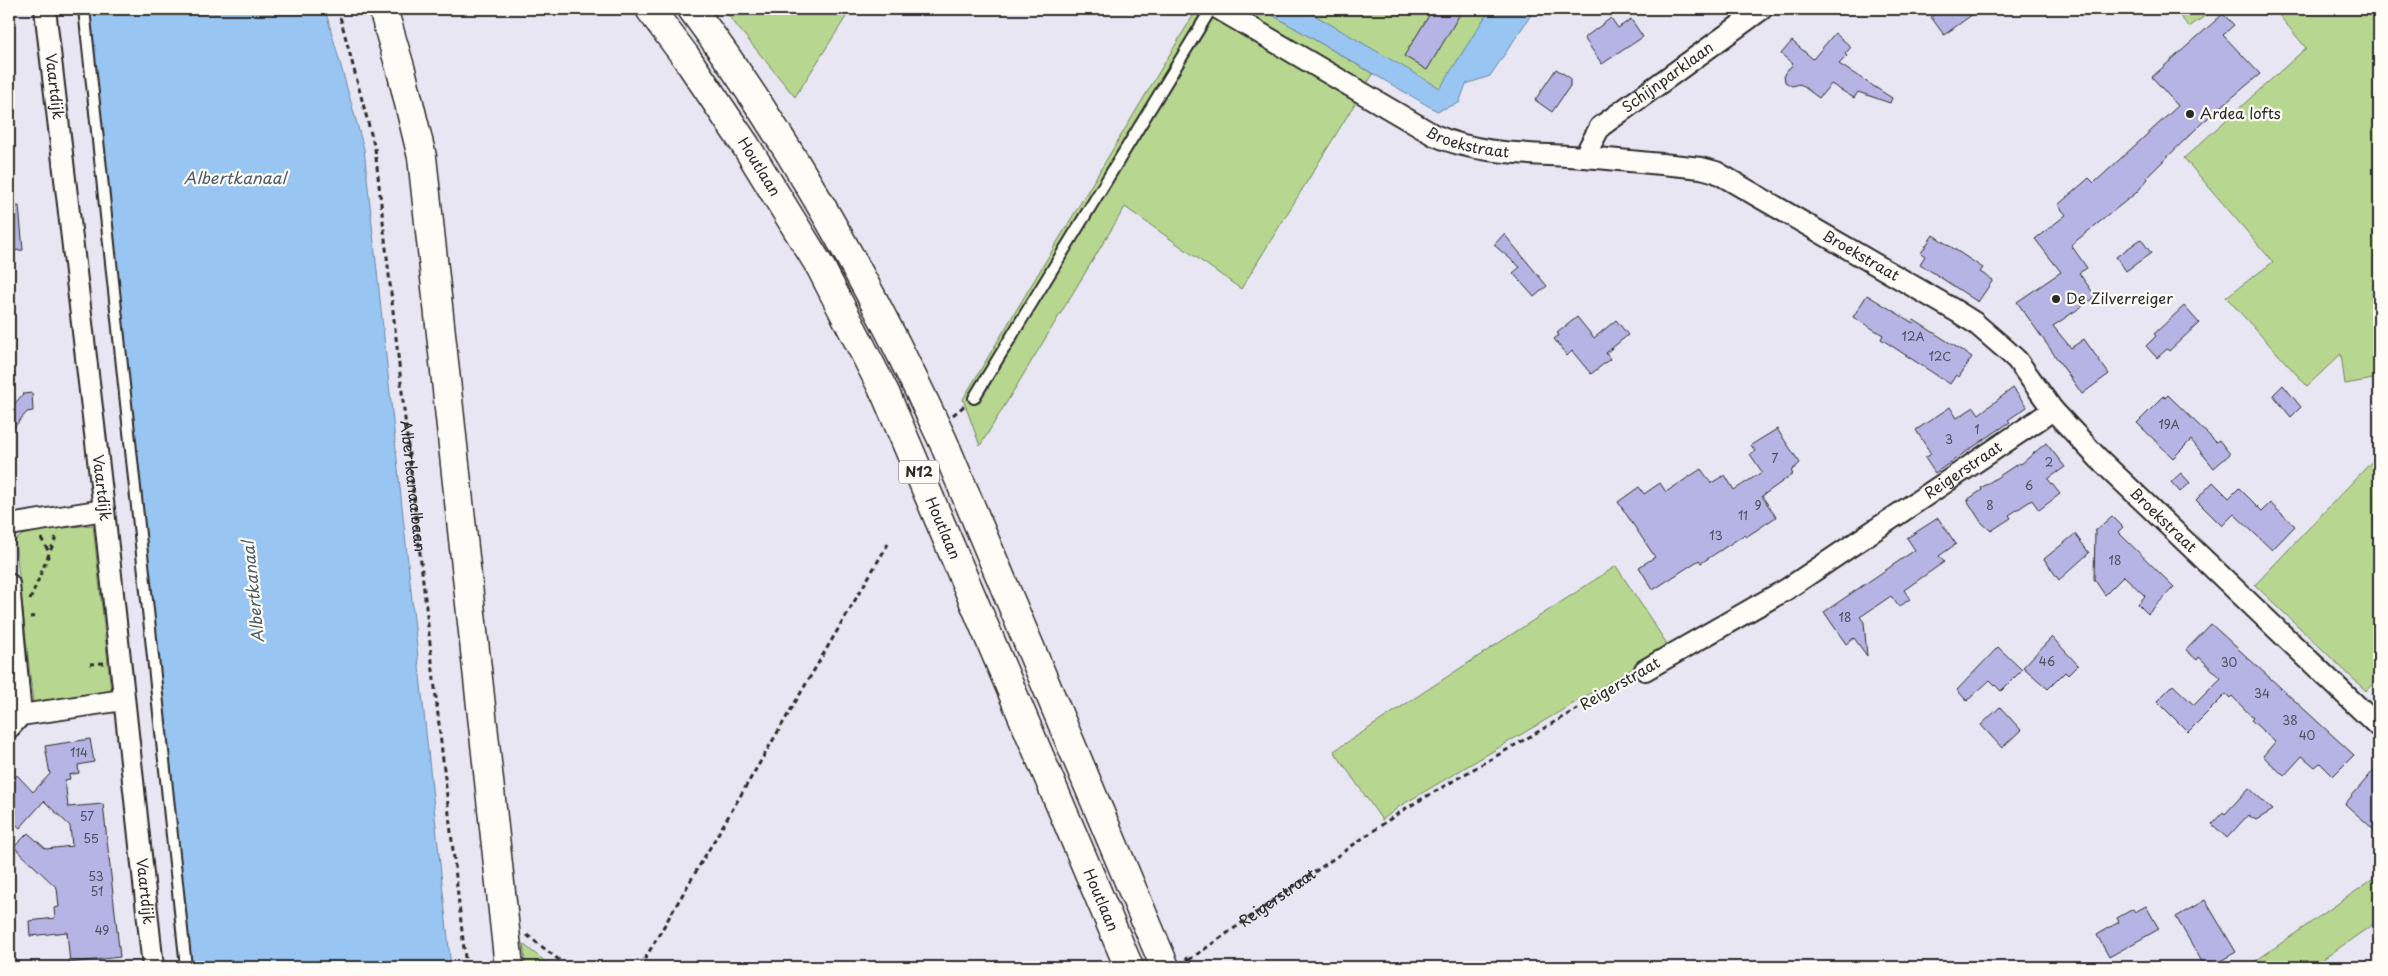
<svg xmlns="http://www.w3.org/2000/svg" width="2388" height="976" font-family="'Playpen Sans',sans-serif">
	<rect width="100%" height="100%" fill="#e7e6f2"/>
	<filter id="ink" filterUnits="userSpaceOnUse"><feTurbulence type="fractalNoise" baseFrequency=".02" numOctaves="2"/><feDisplacementMap in="SourceGraphic" scale="10" xChannelSelector="R" yChannelSelector="G"/><feConvolveMatrix kernelMatrix="1 2 1 2 8 2 1 2 1" color-interpolation-filters="sRGB"/></filter>
	<g filter="url(#ink)">
		<g fill="#b7d790" stroke="#71815e">
			<polygon points="723,9 851,9 795,97"/>
			<polygon points="1197,9 1262,9 1373,74 1241,289 1125,207 980,446 963,399"/>
			<polygon points="1304,9 1490,9 1440,89"/>
			<polygon points="2174,9 2215,9 2189,27"/>
			<polygon points="2274,9 2379,9 2379,378 2345,384 2341,354 2307,386 2226,297 2273,262 2184,158 2306,48"/>
			<polygon points="2379,454 2379,677 2366,691 2255,585"/>
			<polygon points="93,525 111,691 33,702 15,540 29,531"/>
			<polygon points="1616,566 1669,647 1400,806 1382,820 1334,751"/>
			<polygon points="2379,875 2379,920 2312,967 2247,967"/>
			<polygon points="523,944 552,967 526,967"/>
		</g>
		<g fill="#99c5f3" stroke="#6d87a3">
			<polygon points="85,9 325,9 364,149 451,967 191,967"/>
			<polygon points="1262,9 1304,9 1440,88 1490,9 1535,9 1490,76 1466,84 1459,103 1437,111"/>
		</g>
		<g fill="#b5b4e5" stroke="#2b2b2b">
			<polygon points="1433,9 1463,9 1427,70 1404,56"/>
			<polygon points="1929,9 1980,9 1944,35 1931,17 1934,15"/>
			<polygon points="2223,14 2234,25 2223,35 2260,74 2202,123 2147,177 2148,179 2137,192 2071,245 2087,268 2079,273 2096,297 2053,326 2071,348 2084,339 2109,374 2082,394 2017,302 2061,272 2035,239 2066,215 2058,205 2089,178 2094,183 2178,106 2152,77"/>
			<polygon points="1611,18 1618,28 1631,19 1643,37 1602,64 1584,38"/>
			<polygon points="1835,33 1851,47 1845,54 1847,56 1839,64 1892,98 1890,103 1858,92 1854,98 1831,84 1819,98 1800,84 1792,86 1785,82 1784,74 1793,64 1781,54 1792,41 1813,59"/>
			<polygon points="1556,69 1570,78 1570,86 1552,112 1535,100"/>
			<polygon points="19,206 23,250 9,251 9,207"/>
			<polygon points="1504,234 1547,286 1534,297 1513,273 1520,267 1494,245"/>
			<polygon points="1933,235 1983,268 1980,272 1993,280 1978,302 1920,264 1925,256 1921,253"/>
			<polygon points="2141,239 2151,253 2126,271 2116,257"/>
			<polygon points="1867,295 1913,323 1914,320 1972,357 1959,377 1956,375 1950,384 1881,339 1883,335 1853,317"/>
			<polygon points="2184,306 2199,323 2169,351 2167,349 2157,358 2146,346 2156,336 2154,334"/>
			<polygon points="1577,317 1594,338 1616,320 1628,335 1606,353 1610,359 1591,374 1572,351 1567,356 1554,339 1559,335 1557,333"/>
			<polygon points="2283,385 2301,407 2291,417 2273,395"/>
			<polygon points="2013,388 2027,407 2008,420 2010,422 1935,473 1925,458 1931,454 1916,430 1950,407 1957,418 1974,407 1979,414"/>
			<polygon points="32,393 33,411 27,412 9,433 9,410 23,394"/>
			<polygon points="2168,395 2216,442 2219,440 2230,454 2214,468 2191,440 2173,458 2137,423 2164,396 2165,398"/>
			<polygon points="1777,429 1800,463 1791,471 1793,474 1762,496 1776,517 1746,537 1744,535 1701,563 1699,560 1653,590 1639,567 1655,557 1618,502 1639,487 1644,494 1660,483 1666,492 1701,469 1711,483 1725,475 1734,490 1762,472 1750,454 1755,451 1751,445"/>
			<polygon points="2046,443 2065,467 2048,479 2060,494 2039,510 2032,500 2009,515 2011,518 1991,531 1981,522 1967,500 1982,490 1981,488 2019,463 2021,464"/>
			<polygon points="2181,473 2190,483 2180,492 2171,482"/>
			<polygon points="2213,482 2229,498 2239,488 2262,511 2270,503 2295,526 2272,550 2234,514 2222,526 2196,500"/>
			<polygon points="2112,516 2123,527 2118,532 2174,587 2148,614 2138,604 2145,596 2124,576 2105,595 2094,579 2095,531"/>
			<polygon points="1938,518 1956,544 1939,556 1944,562 1904,590 1910,599 1899,607 1891,596 1860,617 1864,622 1867,656 1854,638 1846,644 1824,612 1915,550 1907,538"/>
			<polygon points="2075,534 2089,553 2059,580 2044,559"/>
			<polygon points="2211,624 2354,755 2333,776 2320,763 2315,767 2302,756 2284,776 2263,756 2275,742 2251,720 2253,718 2232,696 2230,698 2226,694 2188,732 2157,701 2173,685 2194,705 2221,678 2199,657 2197,660 2186,650"/>
			<polygon points="2052,637 2078,665 2068,675 2065,672 2048,689 2023,667"/>
			<polygon points="1998,647 2022,670 2001,691 1990,680 1967,701 1957,690"/>
			<polygon points="2000,707 2021,730 2002,748 1981,725"/>
			<polygon points="90,739 94,762 78,765 79,773 69,775 70,779 65,780 68,807 103,804 120,957 70,963 67,932 30,936 29,921 55,918 54,908 59,907 57,888 14,847 28,833 46,849 72,846 70,826 44,801 20,828 9,818 9,784 17,775 33,792 50,774 45,746"/>
			<polygon points="2379,764 2379,834 2345,804"/>
			<polygon points="2249,788 2273,810 2256,820 2248,815 2227,838 2212,824 2223,812 2225,814"/>
			<polygon points="2205,900 2236,952 2210,967 2205,967 2176,917"/>
			<polygon points="2146,906 2159,929 2109,957 2097,935 2119,922 2117,918 2133,909 2135,912"/>
		</g>
		<g fill="none" stroke-linecap="round" stroke-linejoin="round">
			<defs>
				<g id="lane">
					<polyline points="84,9 186,967"/>
					<polyline points="974,398 1211,9"/>
				</g>
				<g id="street">
					<path id="s3" d="M45,9L104,510L153,967"/>
					<path id="s4" d="M1219,9L1434,135C1481,156 1533,153 1583,157C1623,160 1662,164 1701,168L1716,172L1956,311L1975,323L2004,348L2017,360L2053,410L2098,458L2379,727"/>
					<path id="s5" d="M1584,157L1600,127L1762,9"/>
					<polyline points="9,525 104,510"/>
					<polyline points="9,584 21,715"/>
					<path id="s6" d="M1645,670L1787,589L2053,410"/>
					<polyline points="9,728 21,715 123,700"/>
				</g>
				<polyline id="secondary" points="383,9 402,74 422,157 509,967"/>
				<g id="primary">
					<path id="s7" d="M650,9L686,57L746,146L821,268L886,395L1129,967"/>
					<path d="M692,9C792,143 873,290 943,441L1165,967"/>
				</g>
			</defs>
			<use href="#lane" stroke="#2b2b2b" stroke-width="14"/>
			<use href="#street" stroke="#2b2b2b" stroke-width="24"/>
			<use href="#secondary" stroke="#2b2b2b" stroke-width="31"/>
			<use href="#primary" stroke="#2b2b2b" stroke-width="31"/>
			<g stroke="#2b2b2b" stroke-width="3" stroke-dasharray="5 4" stroke-linecap="butt">
				<path id="s1" d="M338,9L375,149L466,967"/>
				<polyline points="953,415 964,406"/>
				<polyline points="41,538 49,552"/>
				<polyline points="30,600 56,537"/>
				<polyline points="30,617 39,616"/>
				<polyline points="90,664 104,663"/>
				<polyline points="527,935 568,967"/>
				<polyline points="1186,957 1192,967"/>
				<path id="s2" d="M1189,960L1403,810L1629,679"/>
				<polyline points="640,967 888,544"/>
			</g>
			<use href="#lane" stroke="#fdfcf7" stroke-width="10"/>
			<use href="#street" stroke="#fdfcf7" stroke-width="20"/>
			<use href="#secondary" stroke="#fdfcf7" stroke-width="28"/>
			<use href="#primary" stroke="#fdfcf7" stroke-width="28"/>
		</g>
	</g>
	<g fill="#2b2b2b" stroke="#fdfcf7" stroke-width="2">
		<circle cx="2190" cy="114" r="5"/>
		<circle cx="2056" cy="299" r="5"/>
	</g>
	<g text-anchor="middle" stroke-width="4.5" stroke-linejoin="round" paint-order="stroke">
		<g font-size="12" fill="#4e4d5a">
			<text x="1913" y="341">12A</text>
			<text x="1940" y="361">12C</text>
			<text x="2169" y="429">19A</text>
			<text x="1977" y="434">1</text>
			<text x="1949" y="444">3</text>
			<text x="1775" y="463">7</text>
			<text x="2049" y="467">2</text>
			<text x="2029" y="490">6</text>
			<text x="1758" y="510">9</text>
			<text x="1990" y="510">8</text>
			<text x="1743" y="520">11</text>
			<text x="1716" y="540">13</text>
			<text x="2115" y="565">18</text>
			<text x="1845" y="622">18</text>
			<text x="2047" y="666">46</text>
			<text x="2229" y="667">30</text>
			<text x="2262" y="698">34</text>
			<text x="2290" y="725">38</text>
			<text x="2307" y="740">40</text>
			<text x="79" y="757">114</text>
			<text x="87" y="821">57</text>
			<text x="91" y="843">55</text>
			<text x="96" y="881">53</text>
			<text x="97" y="896">51</text>
			<text x="102" y="935">49</text>
		</g>
		<rect fill="#fdfcf7" stroke="#6a6a68" stroke-width="1" x="899" y="460.5" width="40" height="23" rx="4"/>
		<g font-size="14" font-weight="bold" fill="#2b2b2b">
			<text x="919" y="477">N12</text>
		</g>
		<g font-size="15" fill="#2b2b2b" stroke="#fdfcf7">
			<text dy="5" stroke="none"><textPath href="#s5" startOffset="118">Schijnparklaan</textPath></text>
			<text dy="5" stroke="none"><textPath href="#s3" startOffset="78">Vaartdijk</textPath></text>
			<text dy="5" stroke="none"><textPath href="#s4" startOffset="284">Broekstraat</textPath></text>
			<text dy="5" stroke="none"><textPath href="#s7" startOffset="192">Houtlaan</textPath></text>
			<text dy="5" stroke="none"><textPath href="#s4" startOffset="702">Broekstraat</textPath></text>
			<text dy="5" stroke="none"><textPath href="#s6" startOffset="376">Reigerstraat</textPath></text>
			<text dy="5" stroke="none"><textPath href="#s1" startOffset="484">Albertkanaalbaan</textPath></text>
			<text dy="5" stroke="none"><textPath href="#s3" startOffset="482">Vaartdijk</textPath></text>
			<text dy="5" stroke="none"><textPath href="#s4" startOffset="1108">Broekstraat</textPath></text>
			<text dy="5" stroke="none"><textPath href="#s7" startOffset="598">Houtlaan</textPath></text>
			<text transform="translate(1620 684) rotate(-30)" y="5">Reigerstraat</text>
			<text dy="5" stroke="none"><textPath href="#s3" startOffset="888">Vaartdijk</textPath></text>
			<text dy="5" stroke="none"><textPath href="#s2" startOffset="108">Reigerstraat</textPath></text>
			<text dy="5" stroke="none"><textPath href="#s7" startOffset="1002">Houtlaan</textPath></text>
		</g>
		<g font-size="15" fill="#2b2b2b" stroke="#fdfcf7" text-anchor="start">
			<text x="2200" y="119">Ardea lofts</text>
			<text x="2066" y="304">De Zilverreiger</text>
		</g>
		<g font-size="16" font-style="italic" fill="#4c5967" stroke="#fdfcf7">
			<text x="235" y="184">Albertkanaal</text>
			<text transform="translate(253 592) rotate(-96)" y="6">Albertkanaal</text>
		</g>
	</g>
	<rect width="2388" height="976" fill="none" stroke="#fdfcf7" stroke-width="30"/>
	<rect x="15" y="15" width="2358" height="946" fill="none" stroke="#2b2b2b" stroke-width="2" filter="url(#ink)"/>
</svg>
